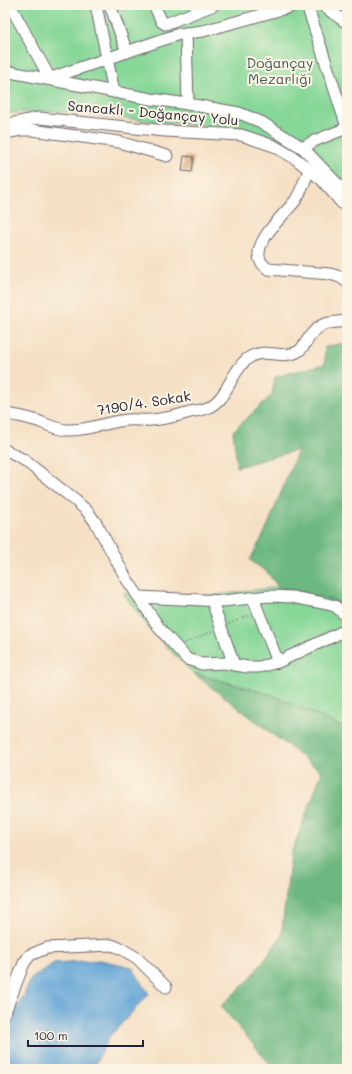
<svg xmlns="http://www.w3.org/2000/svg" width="352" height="1074" font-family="Mali,sans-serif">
	<rect width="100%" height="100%" fill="#fcf5e5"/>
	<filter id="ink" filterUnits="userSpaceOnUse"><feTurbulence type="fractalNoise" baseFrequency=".025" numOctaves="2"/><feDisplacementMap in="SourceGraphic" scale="8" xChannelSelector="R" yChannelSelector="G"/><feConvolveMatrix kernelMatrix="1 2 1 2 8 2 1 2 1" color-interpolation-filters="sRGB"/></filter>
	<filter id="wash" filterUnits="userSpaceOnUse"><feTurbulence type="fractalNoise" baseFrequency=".012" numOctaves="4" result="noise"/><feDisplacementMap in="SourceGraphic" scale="16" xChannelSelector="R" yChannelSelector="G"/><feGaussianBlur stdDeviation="0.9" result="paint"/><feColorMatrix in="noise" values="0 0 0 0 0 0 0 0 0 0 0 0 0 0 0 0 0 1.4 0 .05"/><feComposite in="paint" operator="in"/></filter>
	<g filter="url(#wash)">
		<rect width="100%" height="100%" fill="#f5e0c5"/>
		<g fill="#86d798" stroke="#547c6a">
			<polygon points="5,5 337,5 347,12 347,200 315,165 286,147 245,129 169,123 55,111 5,113"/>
			<polygon points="278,587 331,600 347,607 347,729 273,695 193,673 152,632 123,593 210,596"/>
		</g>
		<g fill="#6cb880" stroke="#476d5e">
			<polygon points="344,343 347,343 347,607 331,600 278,587 267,572 250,560 266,530 298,450 237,467 233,431 272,395 275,377 325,364 325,347"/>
			<polygon points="193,673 273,695 347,729 347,1069 274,1069 221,1006 250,979 281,937 291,854 322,772"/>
		</g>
		<polygon fill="#64a5d7" stroke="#436489" points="100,960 132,967 149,994 109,1037 93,1069 25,1069 6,1059 12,1021 31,979 54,963"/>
		<g id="blocks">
			<polygon fill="#d69d70" points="184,156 194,157 192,172 182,171"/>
		</g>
	</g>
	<g filter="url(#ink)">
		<use href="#blocks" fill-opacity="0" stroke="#6c646b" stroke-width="1"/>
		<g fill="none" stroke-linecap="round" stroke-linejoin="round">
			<defs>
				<g id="minor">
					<polyline points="10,5 47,73 48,79 179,34 203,31 297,5"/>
					<polyline points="96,5 114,92"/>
					<polyline points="110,5 127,52"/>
					<polyline points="154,5 162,22 165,24 214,5"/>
					<polyline points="307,5 347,127"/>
					<polyline points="322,5 347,23"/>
					<polyline points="186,33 188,104"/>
					<polyline points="5,71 151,99 188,104 239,113 261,122 303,148 347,194"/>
					<polyline points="5,125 32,119 39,118 165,131 241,135 274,146 296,159 322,180 340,201 347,208"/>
					<polyline points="5,133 21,130 32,130 119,142 167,156"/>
					<polyline points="303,148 314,141 347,128"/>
					<path d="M309,170C305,180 301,192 295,201C285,214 250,244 261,262C263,265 266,267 268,269L330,274L340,277L347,282"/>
					<path d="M5,414C16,415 28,418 38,421C48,425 55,429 67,430C87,431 106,422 127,420C135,419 143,421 151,420C164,419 177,416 190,412C195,411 202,410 207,408C228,399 230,373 247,359C263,346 282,360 297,352C302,350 305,344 308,339C320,321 328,323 347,321"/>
					<polyline points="5,450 24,460 76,501 87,511 96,523 126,578 160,629 187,659 202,664 225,663 247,667 259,667 278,662 344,631 347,626"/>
					<polyline points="139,597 223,601 269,596 292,597 323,603 335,606 345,615 347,620"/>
					<polyline points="253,598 278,662"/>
					<polyline points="212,601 234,665"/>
					<polyline points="5,1012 24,963 30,955 47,948 112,945 122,949 137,958 166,987"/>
				</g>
			</defs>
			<use href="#minor" stroke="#6c646b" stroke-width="13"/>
			<g stroke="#6c646b" stroke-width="1.5" stroke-dasharray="1 3" stroke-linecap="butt">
				<polyline points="229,624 250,615"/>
				<polyline points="185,643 213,631"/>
			</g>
			<use href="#minor" stroke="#fff" stroke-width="11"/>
		</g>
	</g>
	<g text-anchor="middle" stroke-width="4" stroke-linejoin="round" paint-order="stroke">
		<g font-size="14" fill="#405857" stroke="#fcf5e5">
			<text x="280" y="68">Doğançay<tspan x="280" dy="16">Mezarlığı</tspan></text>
		</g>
		<g font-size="14" fill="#22223b" stroke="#fcf5e5">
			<text transform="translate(153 113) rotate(5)" y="5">Sancaklı - Doğançay Yolu</text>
			<text transform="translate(144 403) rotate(-9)" y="5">7190/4. Sokak</text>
		</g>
	</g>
	<rect width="352" height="1074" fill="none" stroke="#fcf5e5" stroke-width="20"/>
	<path d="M28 1040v6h115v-6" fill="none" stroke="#22223b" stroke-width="2"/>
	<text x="34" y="1040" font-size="12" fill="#22223b" stroke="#fcf5e5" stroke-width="3" paint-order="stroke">100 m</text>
</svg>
